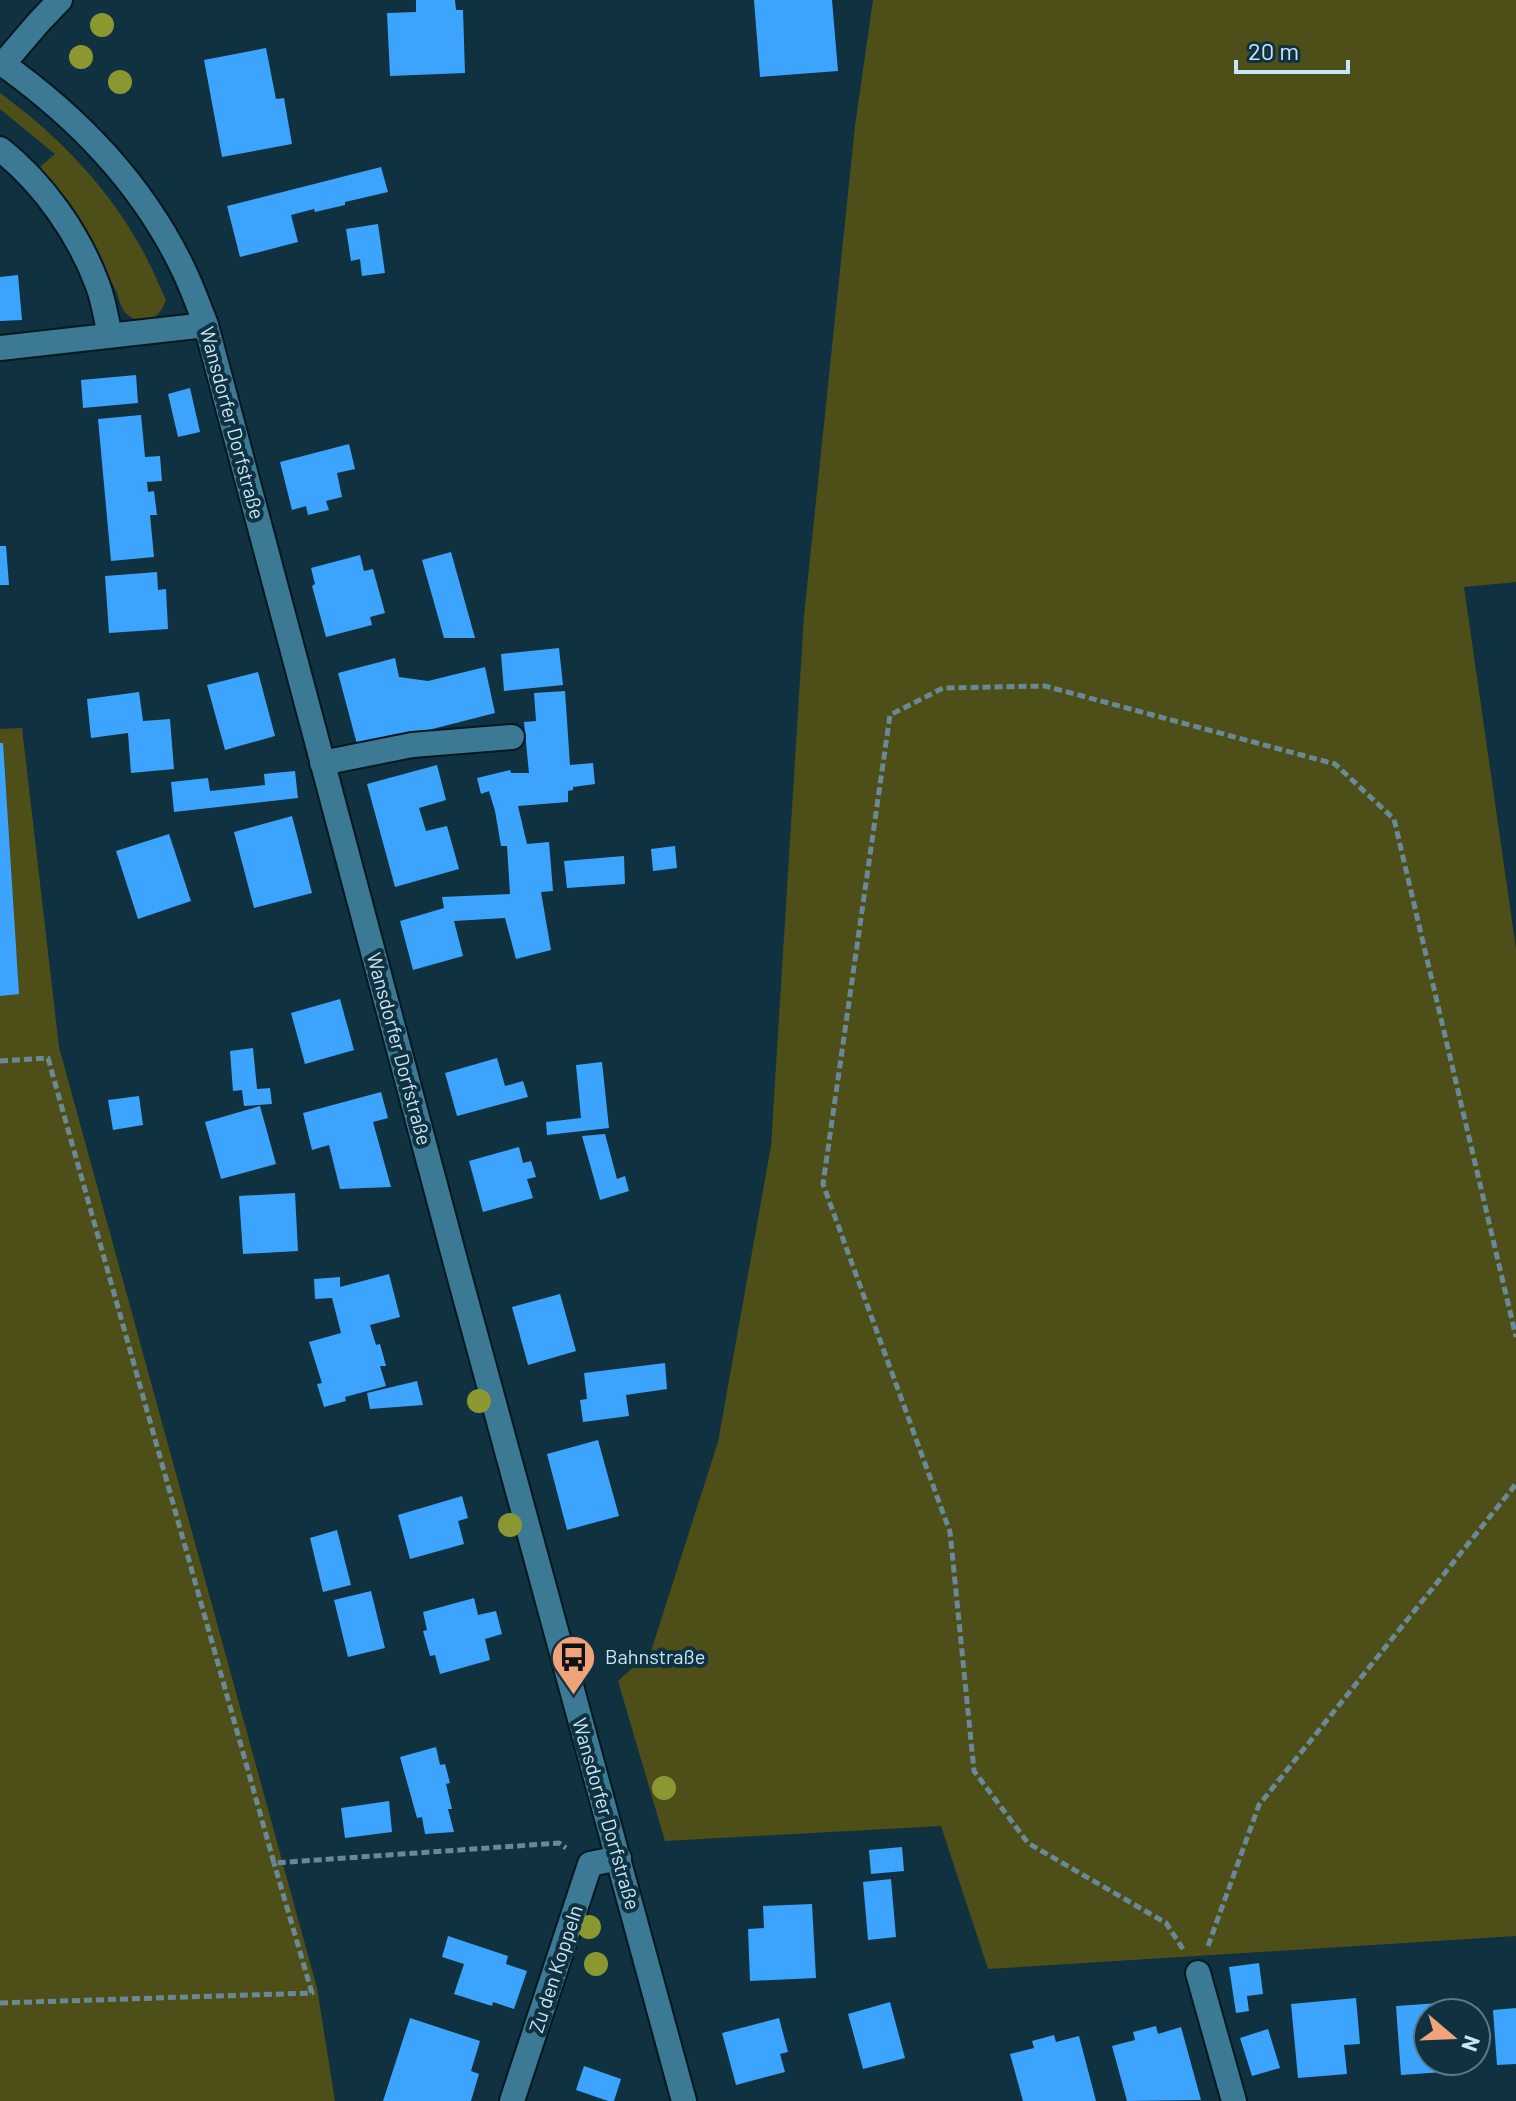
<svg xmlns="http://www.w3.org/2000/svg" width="1516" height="2101" font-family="Barlow,sans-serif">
	<rect width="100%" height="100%" fill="#10313f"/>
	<g fill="#4e4e18">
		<polygon points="873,0 1516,0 1516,582 1464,587 1516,949 1516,1936 988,1969 941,1826 665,1841 618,1681 651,1651 718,1442 771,1146 804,616 855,126"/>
		<path d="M0,93C59,136 111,190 145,255C153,270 159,285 166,300C160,317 146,329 129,316C120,310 120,298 115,289C94,245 65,208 40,167L55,154L0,109Z"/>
		<polygon points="22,728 59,1047 317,1988 335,2101 0,2101 0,729"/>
	</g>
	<g fill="#3da4fe">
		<polygon points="416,0 455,0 456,10 463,10 465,73 390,76 387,13 416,12"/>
		<polygon points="754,0 832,0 838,71 760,77"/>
		<polygon points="266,48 276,99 284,98 292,144 222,157 204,60"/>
		<polygon points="381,167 388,192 345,202 345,205 315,212 314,209 291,215 298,242 240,257 227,206"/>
		<polygon points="378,224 385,273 362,276 360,259 351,261 346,229"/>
		<polygon points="18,275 22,320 0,321 0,277"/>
		<polygon points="136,375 138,403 83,408 81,380"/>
		<polygon points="190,388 200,432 178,437 168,394"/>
		<polygon points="141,415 145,457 160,456 162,481 147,482 148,492 154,491 157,515 150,515 154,557 111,561 98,419"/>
		<polygon points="349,444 355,469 337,473 342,497 326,501 329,510 308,515 306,506 292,510 280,462"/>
		<polygon points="0,546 6,546 9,585 0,585"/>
		<polygon points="451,552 475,638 444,638 422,560"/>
		<polygon points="360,555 364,571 373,569 385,613 370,617 372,625 326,637 312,586 315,584 311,568"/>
		<polygon points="157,572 158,590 166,589 168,629 109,633 105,576"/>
		<polygon points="559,648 563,685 504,691 501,654"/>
		<polygon points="395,658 399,677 428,681 485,667 495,713 358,748 338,673"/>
		<polygon points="258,672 275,736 225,750 207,685"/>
		<polygon points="565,691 570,765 593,763 595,784 573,787 573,790 568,791 568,802 518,806 527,844 549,842 553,891 541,892 551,950 516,959 505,918 454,921 463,956 413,970 400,921 444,908 442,897 510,894 507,846 501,846 495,811 489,791 481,794 477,778 510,770 511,773 529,773 524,722 536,721 534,693"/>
		<polygon points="139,692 143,721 170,719 174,769 131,773 128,733 91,738 87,699"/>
		<polygon points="0,743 3,743 19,994 0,996"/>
		<polygon points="437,765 446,800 419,808 426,831 447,826 459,869 395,887 367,784"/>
		<polygon points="295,771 298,798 174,812 171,782 208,778 210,791 265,785 264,774"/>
		<polygon points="292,816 312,893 254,908 234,832"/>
		<polygon points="169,834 191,901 138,919 116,851"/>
		<polygon points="675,846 677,868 653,871 651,849"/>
		<polygon points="624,856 625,884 567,888 564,861"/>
		<polygon points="340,999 354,1050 305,1064 291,1013"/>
		<polygon points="253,1048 257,1089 270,1088 272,1104 244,1106 242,1090 233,1091 230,1051"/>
		<polygon points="497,1058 505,1086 523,1081 528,1097 457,1116 445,1073"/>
		<polygon points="602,1062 609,1128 547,1135 546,1122 581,1118 576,1065"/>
		<polygon points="381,1092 388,1118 373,1122 391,1187 340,1189 329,1145 312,1150 303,1113"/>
		<polygon points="139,1096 143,1125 113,1130 108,1100"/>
		<polygon points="260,1106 276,1164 221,1179 205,1122"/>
		<polygon points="605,1134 617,1179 625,1176 629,1191 600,1200 582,1136"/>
		<polygon points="519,1147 523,1163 531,1161 536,1177 527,1179 533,1198 483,1212 469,1161"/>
		<polygon points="295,1193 298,1251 243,1254 239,1196"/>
		<polygon points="389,1274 400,1317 370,1325 376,1345 380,1344 386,1366 380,1366 386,1386 345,1397 346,1401 324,1407 317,1384 322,1383 309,1342 341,1333 332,1298 315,1299 314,1279 340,1277 340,1287"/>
		<polygon points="560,1294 576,1351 528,1365 512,1307"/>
		<polygon points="665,1363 667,1389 626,1395 629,1416 583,1422 580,1400 587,1399 584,1373"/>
		<polygon points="417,1381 423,1405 370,1409 367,1393"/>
		<polygon points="598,1440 619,1516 567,1530 547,1454"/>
		<polygon points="462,1496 468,1518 458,1521 464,1544 410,1559 398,1515"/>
		<polygon points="337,1530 351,1585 323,1592 310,1538"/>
		<polygon points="371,1591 385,1648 348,1657 334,1600"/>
		<polygon points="474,1598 478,1615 496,1611 502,1634 485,1639 490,1660 440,1674 435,1655 430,1656 423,1631 427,1630 423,1612"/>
		<polygon points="436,1747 440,1765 445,1764 450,1783 446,1784 452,1809 448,1809 454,1832 425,1834 422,1817 417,1818 400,1757"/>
		<polygon points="389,1801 392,1832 345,1838 341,1808"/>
		<polygon points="902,1847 904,1871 871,1874 869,1850"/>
		<polygon points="891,1879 896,1937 868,1940 863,1882"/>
		<polygon points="812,1904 816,1978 750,1981 748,1929 764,1928 763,1906"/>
		<polygon points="448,1936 508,1956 506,1964 527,1971 514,2009 493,2002 492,2006 454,1994 464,1964 442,1957"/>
		<polygon points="1259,1963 1263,1994 1247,1996 1249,2011 1236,2013 1229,1967"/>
		<polygon points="1356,1998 1360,2044 1344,2045 1347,2074 1298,2078 1291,2004"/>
		<polygon points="890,2002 905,2058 863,2069 848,2014"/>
		<polygon points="1453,2002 1454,2013 1428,2013 1428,2061 1457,2061 1458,2071 1401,2075 1396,2006"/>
		<polygon points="1516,2008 1516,2064 1497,2065 1493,2010"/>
		<polygon points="410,2018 480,2041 471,2071 479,2074 471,2101 383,2101"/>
		<polygon points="779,2018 788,2052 780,2054 785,2072 736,2085 722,2033"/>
		<polygon points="1156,2026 1158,2034 1181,2027 1201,2100 1127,2101 1112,2046 1135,2040 1133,2032"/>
		<polygon points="1268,2029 1280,2068 1252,2076 1240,2038"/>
		<polygon points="1054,2035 1056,2042 1079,2036 1096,2101 1023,2101 1010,2054 1034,2048 1032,2041"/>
		<polygon points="584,2066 621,2079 614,2101 608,2101 576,2090"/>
	</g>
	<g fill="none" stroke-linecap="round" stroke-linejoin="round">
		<defs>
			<g id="minor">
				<path d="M0,62C78,117 144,185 185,273C193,290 199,307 206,325L458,1271L684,2101"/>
				<polyline points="3,64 38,23 60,0"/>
				<path d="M0,149C43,183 79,234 98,286C104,302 106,319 110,335"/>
				<polyline points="0,348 206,325"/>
				<polyline points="322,763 412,745 512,737"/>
				<polyline points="1198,1973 1234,2101"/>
				<polyline points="512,2101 590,1864 619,1858"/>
			</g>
		</defs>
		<use href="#minor" stroke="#051820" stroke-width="28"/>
		<g stroke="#698997" stroke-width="5" stroke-dasharray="8 4" stroke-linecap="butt">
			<polyline points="0,1061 48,1058 274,1863 559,1843 566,1848"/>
			<polyline points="1208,1946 1259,1805 1516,1484"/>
			<polyline points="1183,1949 1166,1923 1028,1843 974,1771 950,1532 823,1184 890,715 943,688 1045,686 1335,764 1394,819 1516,1337"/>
			<polyline points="0,2003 312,1993 274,1863"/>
		</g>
		<use href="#minor" stroke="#3b7994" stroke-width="24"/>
	</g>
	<g fill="#8b9831">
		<circle cx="102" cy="25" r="12"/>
		<circle cx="81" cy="57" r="12"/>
		<circle cx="120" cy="82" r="12"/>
		<circle cx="479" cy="1401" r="12"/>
		<circle cx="510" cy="1525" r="12"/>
		<circle cx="664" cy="1788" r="12"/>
		<circle cx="589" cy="1927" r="12"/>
		<circle cx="596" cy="1964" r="12"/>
	</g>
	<defs>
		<symbol id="bus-pin" viewBox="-11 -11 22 30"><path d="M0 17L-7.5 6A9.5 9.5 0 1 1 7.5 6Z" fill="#f0a279" stroke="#10313f"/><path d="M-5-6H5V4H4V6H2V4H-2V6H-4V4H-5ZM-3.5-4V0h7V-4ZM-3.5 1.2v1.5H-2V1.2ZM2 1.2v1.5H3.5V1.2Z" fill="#111"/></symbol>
	</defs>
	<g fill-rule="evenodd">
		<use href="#bus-pin" x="548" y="1632" width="51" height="69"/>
	</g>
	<g text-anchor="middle" stroke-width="8" stroke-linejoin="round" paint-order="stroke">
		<g font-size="20" fill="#c7e6f5" stroke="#10313f">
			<text transform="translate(232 423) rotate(75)" y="7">Wansdorfer Dorfstraße</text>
			<text transform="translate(399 1049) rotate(75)" y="7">Wansdorfer Dorfstraße</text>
			<text transform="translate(606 1814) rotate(74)" y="7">Wansdorfer Dorfstraße</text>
			<text transform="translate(556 1969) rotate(-72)" y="7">Zu den Koppeln</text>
		</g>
		<g font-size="20" fill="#c7e6f5" stroke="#10313f" text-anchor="start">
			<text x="605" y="1664">Bahnstraße</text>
		</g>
	</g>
	<g transform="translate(1452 2037) rotate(109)"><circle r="38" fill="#10313f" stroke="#597988" stroke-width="2"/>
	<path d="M0-6L14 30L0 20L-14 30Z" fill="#f0a279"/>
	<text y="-12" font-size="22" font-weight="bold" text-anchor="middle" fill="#c7e6f5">N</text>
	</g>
	<path d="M1236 60v12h112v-12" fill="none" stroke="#c7e6f5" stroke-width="4"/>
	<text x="1248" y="60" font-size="24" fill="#c7e6f5" stroke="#10313f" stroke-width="6" paint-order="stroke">20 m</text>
</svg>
